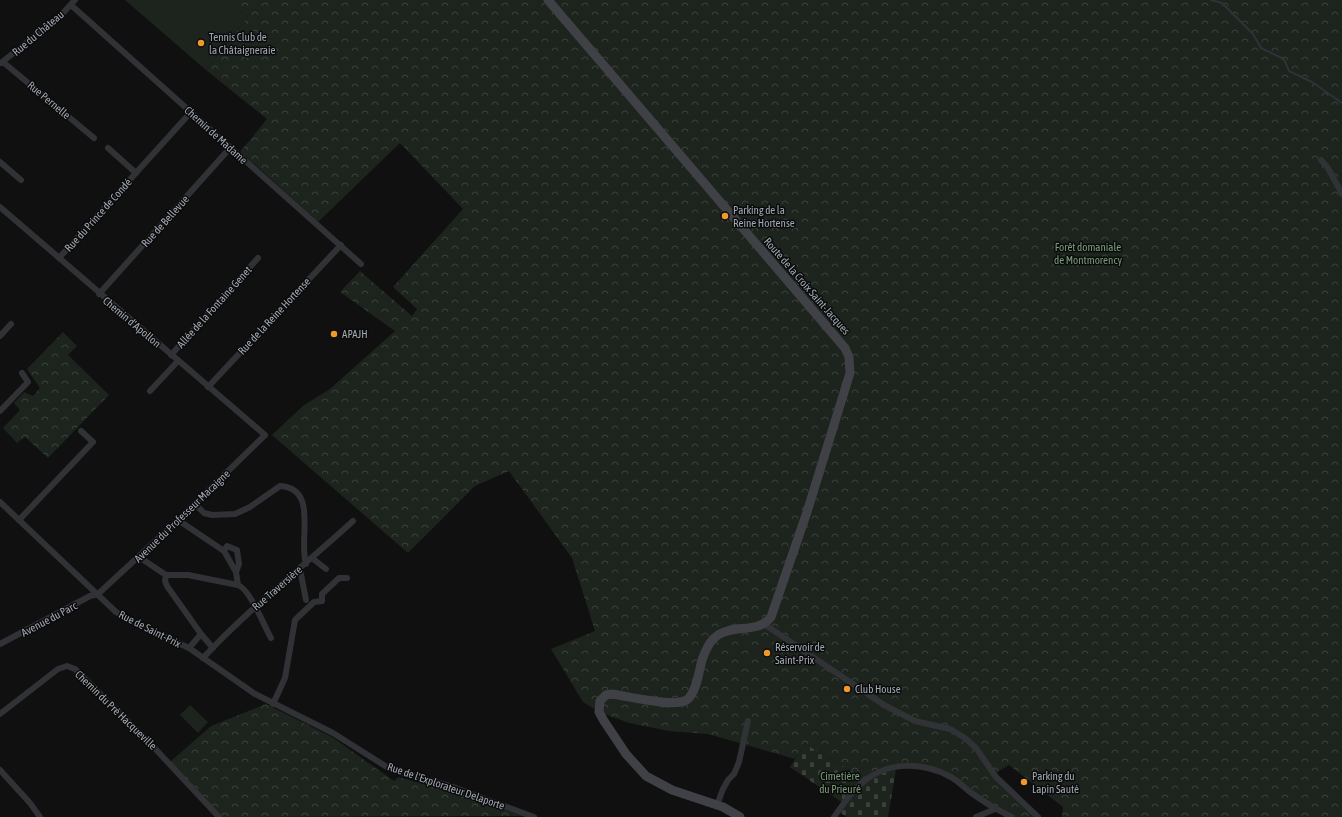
<svg xmlns="http://www.w3.org/2000/svg" width="1342" height="817" font-family="'Asap Condensed',sans-serif">
	<defs>
		<pattern id="forest-crowns" width="20" height="18" patternUnits="userSpaceOnUse"><rect width="20" height="18" fill="#1c241d"/><path d="M2 6a3 3 0 1 1 6 0M12 15a3 3 0 1 1 6 0" fill="none" stroke="#3a413b"/></pattern>
		<pattern id="cemetery-stones" width="16" height="16" patternUnits="userSpaceOnUse"><rect width="16" height="16" fill="#1c241d"/><path d="M2 7V4a2 2 0 0 1 4 0v3zM10 15v-3a2 2 0 0 1 4 0v3z" fill="#3a413b"/></pattern>
	</defs>
	<rect width="100%" height="100%" fill="#101011"/>
	<g fill="#1c241d">
		<polygon points="125,0 228,0 248,17 206,70"/>
		<polygon points="190,705 208,722 198,733 180,715"/>
	</g>
	<g fill="url(#forest-crowns)">
		<path d="M228,0H1342V817H1062L1063,807L1009,765L994,774L1038,817H1012L930,768L888,767L874,771L865,779L805,744L795,759L708,734L669,731L629,723L599,712L583,702L551,649L595,631L572,558L509,471L475,486L408,553L272,435L304,405L330,389L395,331L340,292L360,271L412,316L417,309L393,287L463,209L400,143L318,222C292,199 267,174 240,152L267,119L206,70L248,17Z"/>
		<polygon points="63,332 77,346 68,355 109,395 48,458 25,437 17,443 3,428 20,410 14,403 24,392 33,396 40,388 27,369"/>
		<polygon points="266,704 332,737 394,781 398,777 464,795 523,816 223,817 192,787 170,762 211,726"/>
	</g>
	<g fill="url(#cemetery-stones)">
		<polygon points="805,744 865,779 843,803 790,767"/>
		<polygon points="896,769 888,817 847,817 840,813 858,788 870,777"/>
	</g>
	<g fill="none" stroke-linecap="round" stroke-linejoin="round">
		<polyline stroke="#2a3439" stroke-width="2" points="1211,0 1222,3 1253,34 1261,48 1284,59 1289,71 1312,82 1342,103"/>
		<g stroke="#313236" stroke-width="6">
			<polyline points="71,5 361,264"/>
			<polyline points="3,62 94,138"/>
			<polyline points="1,63 63,13 75,0"/>
			<polyline points="108,148 136,173"/>
			<polyline points="1321,160 1328,168 1342,194"/>
			<polyline points="0,162 21,180"/>
			<polyline points="0,207 265,435 178,520 98,594 90,596 0,644"/>
			<polyline points="59,258 191,112"/>
			<polyline points="99,294 230,148"/>
			<polyline points="0,336 11,324"/>
			<polyline points="171,355 258,258"/>
			<polyline points="208,387 341,245"/>
			<polyline points="150,391 178,361"/>
			<polyline points="0,411 28,382 22,373"/>
			<polyline points="0,502 116,612 133,622 189,648 255,694 333,733 390,769 453,787 534,817"/>
			<path d="M195,504L204,513L212,515L235,514L250,507L280,486C319,488 298,540 306,564"/>
			<polyline points="19,520 93,442 81,431"/>
			<path d="M178,520L224,551L236,572L238,585C250,589 264,626 271,638"/>
			<polyline points="224,551 227,546 237,550 239,564 236,572"/>
			<polyline points="139,557 166,575 188,575 238,585"/>
			<polyline points="312,558 326,569"/>
			<polyline points="300,569 306,600"/>
			<polyline points="166,575 165,581 167,586 201,634 213,648"/>
			<polyline points="764,624 884,705 915,721 950,729 965,738 976,748 996,777 1038,817"/>
			<polyline points="189,648 201,634"/>
			<path d="M203,658C249,608 303,567 353,521"/>
			<polyline points="273,704 285,678 295,620 314,602 322,601 322,594 339,578 347,578"/>
			<polyline points="0,714 58,669 67,666 75,669 146,739 219,817"/>
			<polyline points="0,770 30,803 40,817"/>
			<polyline points="717,805 723,789 728,780 734,774 739,762 748,721"/>
			<path d="M834,817C842,806 850,793 861,784C886,761 922,761 951,777C958,781 964,787 970,792C984,802 997,810 1012,817"/>
			<polyline points="976,817 995,809"/>
		</g>
		<path stroke="#3f4146" stroke-width="9" d="M548,0L845,348L849,357L850,373L807,512L771,617C758,634 734,624 718,635C710,640 705,651 702,660C699,671 697,689 689,698C679,710 628,696 612,694L606,695L600,701L599,712L604,721L626,754L646,776L672,790L723,807L740,817"/>
	</g>
	<g fill="#ef992a" stroke="#0b0b0c" stroke-width="1.5">
		<circle cx="201" cy="43" r="4"/>
		<circle cx="725" cy="216" r="4"/>
		<circle cx="334" cy="334" r="4"/>
		<circle cx="767" cy="653" r="4"/>
		<circle cx="847" cy="689" r="4"/>
		<circle cx="1024" cy="782" r="4"/>
	</g>
	<g text-anchor="middle" stroke-width="3" stroke-linejoin="round" paint-order="stroke">
		<g font-size="11" fill="#a1a8b2" stroke="#0b0b0c">
			<text transform="translate(38 33) rotate(-40)" y="4">Rue du Château</text>
			<text transform="translate(49 100) rotate(40)" y="4">Rue Pernelle</text>
			<text transform="translate(216 135) rotate(42)" y="4">Chemin de Madame</text>
			<text transform="translate(98 215) rotate(-48)" y="4">Rue du Prince de Condé</text>
			<text transform="translate(165 221) rotate(-48)" y="4">Rue de Bellevue</text>
			<text transform="translate(807 286) rotate(49)" y="4">Route de la Croix Saint-Jacques</text>
			<text transform="translate(214 307) rotate(-48)" y="4">Allée de la Fontaine Genet</text>
			<text transform="translate(274 316) rotate(-47)" y="4">Rue de la Reine Hortense</text>
			<text transform="translate(132 322) rotate(40)" y="4">Chemin d'Apollon</text>
			<text transform="translate(182 516) rotate(-44)" y="4">Avenue du Professeur Macaigne</text>
			<text transform="translate(277 588) rotate(-41)" y="4">Rue Traversière</text>
			<text transform="translate(49 619) rotate(-28)" y="4">Avenue du Parc</text>
			<text transform="translate(150 629) rotate(27)" y="4">Rue de Saint-Prix</text>
			<text transform="translate(116 710) rotate(44)" y="4">Chemin du Pré Hacqueville</text>
			<text transform="translate(446 786) rotate(19)" y="4">Rue de l'Explorateur Delaporte</text>
		</g>
		<g font-size="11" fill="#a1a8b2" stroke="#0b0b0c" text-anchor="start">
			<text x="209" y="41">Tennis Club de<tspan x="209" dy="13">la Châtaigneraie</tspan></text>
			<text x="733" y="214">Parking de la<tspan x="733" dy="13">Reine Hortense</tspan></text>
			<text x="342" y="338">APAJH</text>
			<text x="775" y="651">Réservoir de<tspan x="775" dy="13">Saint-Prix</tspan></text>
			<text x="855" y="693">Club House</text>
			<text x="1032" y="780">Parking du<tspan x="1032" dy="13">Lapin Sauté</tspan></text>
		</g>
		<g font-size="11" fill="#799d78" stroke="#0b0b0c">
			<text x="1088" y="251">Forêt domaniale<tspan x="1088" dy="13">de Montmorency</tspan></text>
			<text x="840" y="780">Cimetière<tspan x="840" dy="13">du Prieuré</tspan></text>
		</g>
	</g>
</svg>
